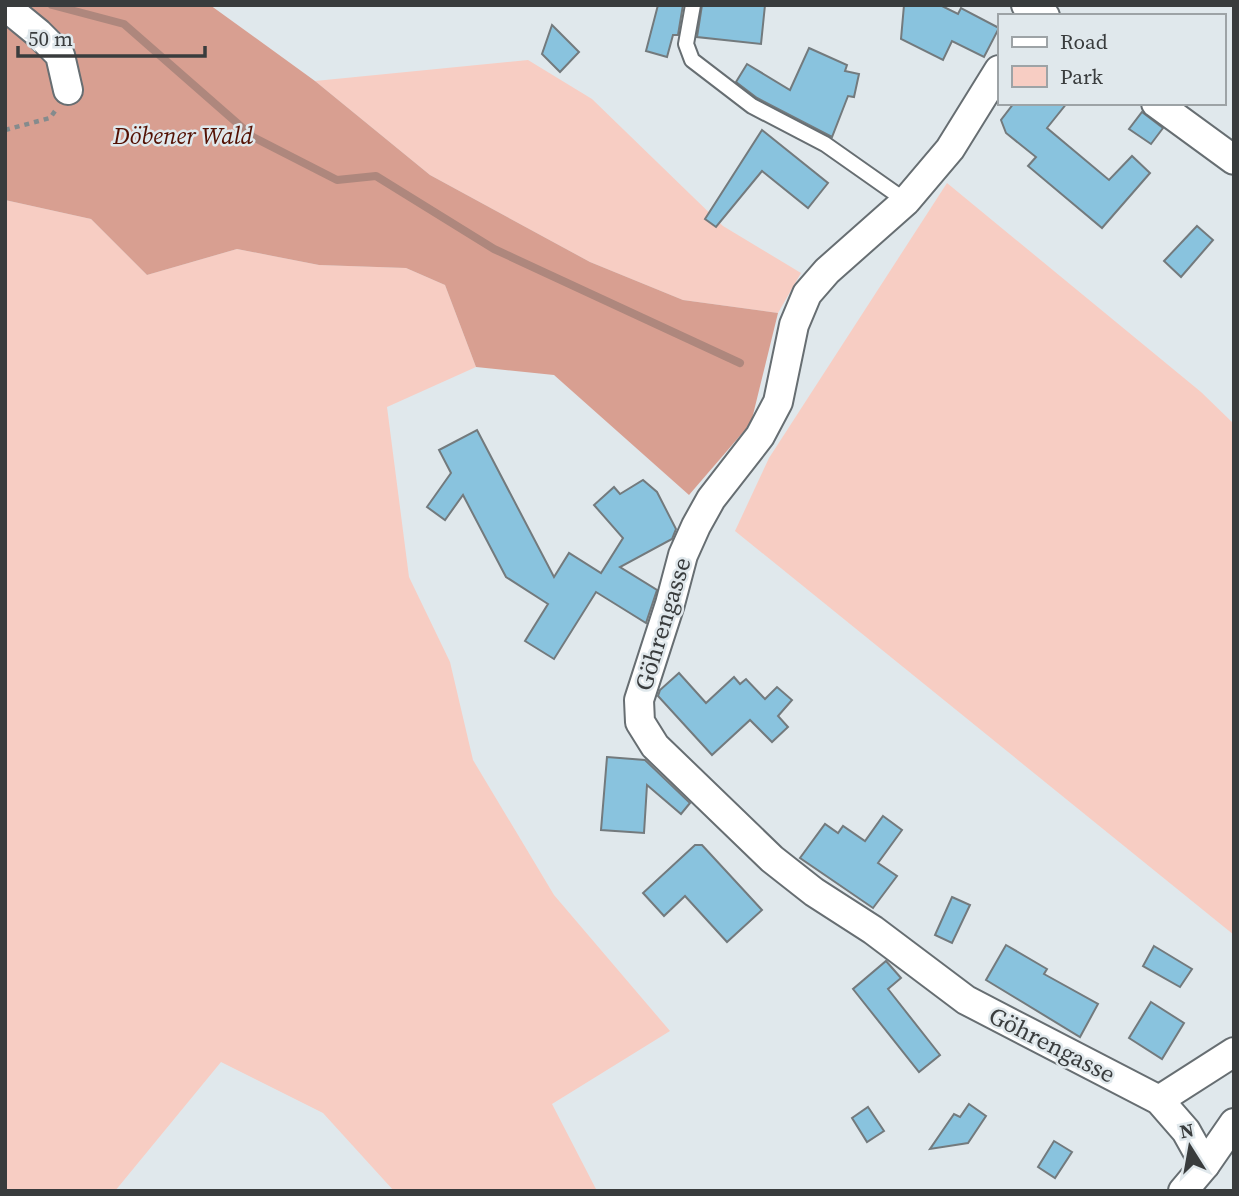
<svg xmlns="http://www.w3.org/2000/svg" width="1239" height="1196" font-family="'Source Serif 4',serif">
	<rect width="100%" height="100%" fill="#e0e8ec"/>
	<g fill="#f7cdc3">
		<polygon points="528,60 592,99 723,226 801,273 778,313 683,300 590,262 430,175 315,81"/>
		<polygon points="947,183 1201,392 1234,424 1234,935 735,531 769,458"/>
		<polygon points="5,200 91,219 147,275 237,249 319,265 406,268 445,285 476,367 387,407 409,577 450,662 473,760 554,895 670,1031 552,1104 597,1191 394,1191 323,1113 221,1062 115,1191 5,1191"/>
	</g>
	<polygon fill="#d89f91" points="5,5 210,5 315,81 430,175 590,262 683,300 778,313 751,423 689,495 554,375 476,367 445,285 406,268 319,265 237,249 147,275 91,219 5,200"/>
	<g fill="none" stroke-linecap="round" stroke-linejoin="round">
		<polyline stroke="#ae877d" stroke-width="8" points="52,5 124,24 253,137 337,180 376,176 494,249 740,363"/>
	</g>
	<g fill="#89c3de" stroke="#737a7d" stroke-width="2">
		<polygon points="658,5 683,5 678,35 673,35 667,57 646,51"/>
		<polygon points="702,5 765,5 761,44 697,37"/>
		<polygon points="904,5 940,5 958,14 961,8 999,28 984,57 952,41 943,60 901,39"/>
		<polygon points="552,25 579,52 560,72 542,54"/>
		<polygon points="809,48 847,65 845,71 859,74 854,97 848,96 832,137 757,98 736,82 747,64 790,90"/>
		<polygon points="1014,103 1067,103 1047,128 1109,180 1132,156 1150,173 1102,228 1028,166 1036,157 1006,133 1001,120"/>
		<polygon points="1142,112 1163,128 1151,144 1129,129"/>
		<polygon points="762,130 828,183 808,208 762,171 716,227 705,219"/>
		<polygon points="1197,226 1213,240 1181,277 1164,261"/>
		<polygon points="477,430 554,577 569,553 601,573 623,538 594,505 614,487 620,494 643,480 657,492 676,529 672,539 620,567 657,590 646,623 596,592 554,659 525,641 548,604 506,577 463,495 445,520 427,507 451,473 439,450"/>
		<polygon points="679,673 706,703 734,677 740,684 746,679 765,699 777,687 792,700 778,716 788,727 772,742 750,720 712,755 658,696 660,690"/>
		<polygon points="607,757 645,760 690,803 681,814 647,785 644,833 601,830"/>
		<polygon points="883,816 902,830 878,863 897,876 873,908 800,858 825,824 838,833 843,826 865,841"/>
		<polygon points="695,845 702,845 762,910 727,942 685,896 664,916 643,893"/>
		<polygon points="952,897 970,905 952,943 935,935"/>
		<polygon points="1006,945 1047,969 1044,974 1098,1004 1080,1037 986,980"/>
		<polygon points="1154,946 1192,969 1180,987 1143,966"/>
		<polygon points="886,961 901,978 888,989 940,1055 919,1072 853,989"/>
		<polygon points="1151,1002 1184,1023 1162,1059 1129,1038"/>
		<polygon points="969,1104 986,1116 968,1143 930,1149 954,1114 960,1117"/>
		<polygon points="868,1107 884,1131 867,1142 852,1118"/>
		<polygon points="1054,1141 1072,1152 1055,1178 1038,1167"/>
	</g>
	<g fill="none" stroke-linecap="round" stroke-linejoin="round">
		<defs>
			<polyline id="service" points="693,5 686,44 692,60 752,106 825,144 906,201"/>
			<g id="minor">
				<polyline points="1026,5 1045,16"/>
				<polyline points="5,6 38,33 60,55 68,90"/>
				<polyline points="999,70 950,149 906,201 827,271 807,294 794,325 778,402 760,436 711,499 696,526 683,555 670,604 639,700 640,722 655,746 772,859 814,892 873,930 966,1000 1159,1100 1186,1131 1205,1165"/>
				<polyline points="1156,103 1234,160"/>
				<polyline points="1159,1100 1234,1052"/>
				<polyline points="1183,1191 1205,1165 1234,1123"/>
			</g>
		</defs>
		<use href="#service" stroke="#676e72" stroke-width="18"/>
		<use href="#minor" stroke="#676e72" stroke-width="32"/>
		<polyline stroke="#858b8d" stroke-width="4.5" stroke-dasharray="5 5" stroke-linecap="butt" points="5,130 50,118 55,111"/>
		<use href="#service" stroke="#fff" stroke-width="14"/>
		<use href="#minor" stroke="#fff" stroke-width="28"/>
	</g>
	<g text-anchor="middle" stroke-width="5" stroke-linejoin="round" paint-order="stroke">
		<g font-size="24" font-style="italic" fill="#531002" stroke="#e0e8ec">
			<text x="183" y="144">Döbener Wald</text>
		</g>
		<g font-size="24" fill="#393c3d" stroke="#e0e8ec">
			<text transform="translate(663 624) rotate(-73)" y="8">Göhrengasse</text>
			<text transform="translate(1052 1045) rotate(27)" y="8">Göhrengasse</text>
		</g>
	</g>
	<rect width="1239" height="1196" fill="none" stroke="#393c3d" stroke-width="14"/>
	<rect x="998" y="14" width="228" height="91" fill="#e0e8ec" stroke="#9da3a6" stroke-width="2"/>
	<rect x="1012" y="37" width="35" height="10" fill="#ffffff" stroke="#9da3a6" stroke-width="2"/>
	<text x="1060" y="49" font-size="21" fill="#393c3d">Road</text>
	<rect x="1012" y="66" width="35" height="21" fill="#f7cdc3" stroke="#9da3a6" stroke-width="2"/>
	<text x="1060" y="84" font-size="21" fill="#393c3d">Park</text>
	<g transform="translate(1190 1147) rotate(349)" stroke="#e0e8ec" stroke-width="5" paint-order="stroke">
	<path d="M0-5L12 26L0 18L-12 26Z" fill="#393c3d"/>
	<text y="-10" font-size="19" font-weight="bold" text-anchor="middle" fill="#393c3d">N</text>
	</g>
	<path d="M18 46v10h187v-10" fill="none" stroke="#393c3d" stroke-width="3.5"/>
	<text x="28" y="46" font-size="21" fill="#393c3d" stroke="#e0e8ec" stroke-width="5" paint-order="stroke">50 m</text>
</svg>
